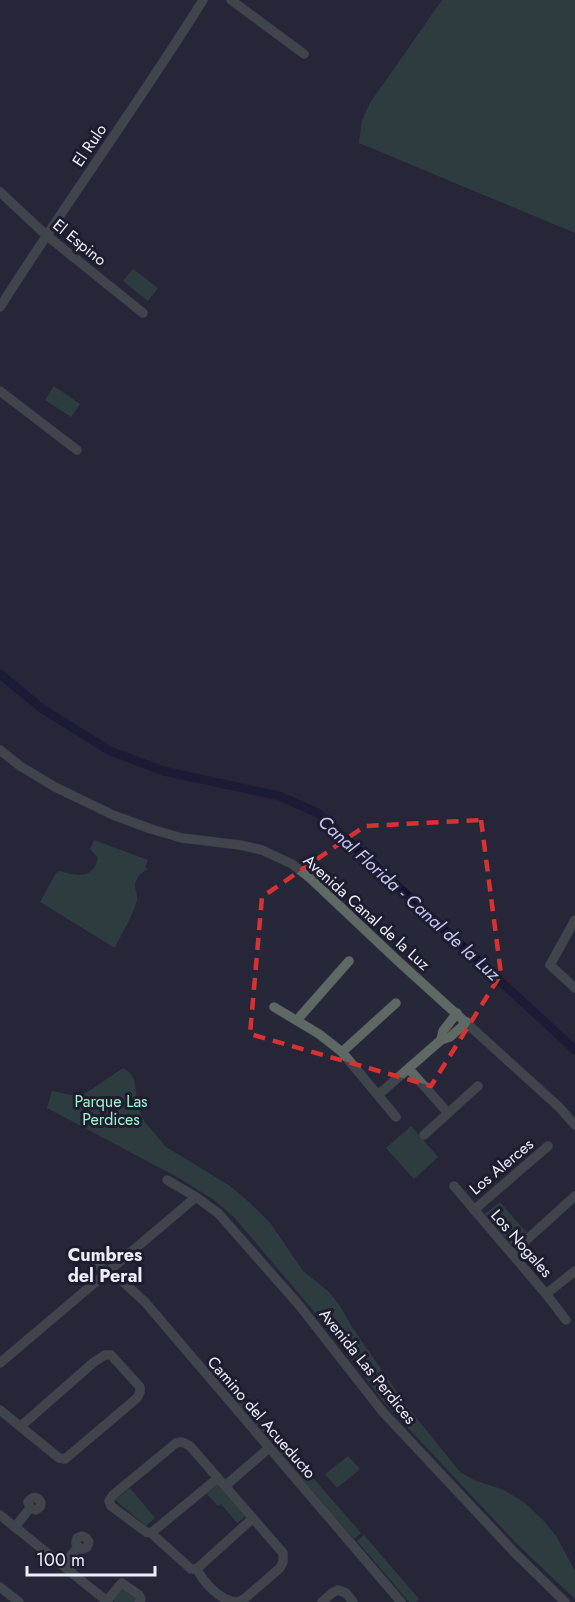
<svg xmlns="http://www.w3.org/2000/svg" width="575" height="1602" font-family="Jost,sans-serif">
	<rect width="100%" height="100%" fill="#262739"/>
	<g fill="#375747">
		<polygon points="442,0 575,0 575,233 359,143 362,120 370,103"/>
		<polygon points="133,269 158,288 148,301 123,281"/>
		<polygon points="54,386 80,404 71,417 45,400"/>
		<path d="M94,840L148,860L145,867L148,869C144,871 139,874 137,879C133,886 137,891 137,898C137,909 120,936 115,948L40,902L56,873L60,871C76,876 93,880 98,858L90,849Z"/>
		<polygon points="123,1068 129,1072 134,1079 138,1107 144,1121 166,1147 230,1186 249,1202 271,1224 303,1271 329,1292 340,1306 352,1327 406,1405 460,1472 474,1480 504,1490 525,1503 544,1521 556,1536 575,1571 575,1599 517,1544 382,1400 339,1341 234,1217 214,1200 179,1178 47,1108 52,1091 71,1095 86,1093"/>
		<polygon points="411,1126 438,1157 414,1179 386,1148"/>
		<polygon points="500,1202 526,1232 511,1245 485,1214"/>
		<polygon points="214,1364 361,1533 354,1539 208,1370"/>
		<polygon points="348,1456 360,1469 337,1488 325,1474"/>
		<polygon points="218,1483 246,1516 237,1523 221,1504 218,1506 206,1493"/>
		<polygon points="130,1488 155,1518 146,1526 115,1500"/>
		<polygon points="364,1535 419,1599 416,1602 409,1602 357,1541"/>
		<polygon points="123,1586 139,1600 137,1602 115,1602 112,1599"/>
	</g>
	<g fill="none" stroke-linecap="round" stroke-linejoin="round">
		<polyline stroke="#110e31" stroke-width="9" points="0,674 41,708 110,751 164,771 279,796 318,813 575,1050"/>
		<defs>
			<g id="street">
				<polyline points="231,0 304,54"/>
				<polyline points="0,192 46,235 143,313"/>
				<path d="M0,307C66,203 138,104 203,0"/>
				<polyline points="0,391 77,450"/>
				<polyline points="0,750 20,766 55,787 113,815 151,829 182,838 240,845 262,850 292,864 310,878 398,961 559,1107 575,1125"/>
				<polyline points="575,920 550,965 575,988"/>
				<polyline points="274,1007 319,1034 342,1052 396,1117"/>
				<polyline points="297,1020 349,961"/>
				<polyline points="441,1040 443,1031 457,1013"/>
				<polyline points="342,1052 396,1003"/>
				<polyline points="409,1069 448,1113"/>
				<polyline points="378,1095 441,1040 450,1037 467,1022"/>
				<polyline points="424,1135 478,1086"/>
				<polyline points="167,1180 196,1197 218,1213 299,1305 382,1411 515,1553 565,1602"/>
				<polyline points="454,1186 546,1294 566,1320"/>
				<polyline points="474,1210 548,1146"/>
				<polyline points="512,1253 575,1196"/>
				<polyline points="92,1262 119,1278 145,1302 401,1602"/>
				<polyline points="546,1294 575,1271"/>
				<polyline points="0,1363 196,1197"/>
				<polyline points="0,1410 59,1458 65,1459 137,1398 140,1392 140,1387 111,1355 105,1355 94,1362 21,1426"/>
				<polyline points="225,1486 269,1448"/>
				<polyline points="0,1515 108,1602"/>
				<path d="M15,1527L30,1508L28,1502L31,1499C35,1496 39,1498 41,1503L40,1507L36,1510L30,1508"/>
				<polyline points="151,1533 218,1478"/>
				<polyline points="63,1565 78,1547 76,1543 77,1538 82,1536 86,1538 89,1542 87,1547 82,1549 78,1547"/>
				<path d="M197,1569C204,1583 220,1601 237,1602"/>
				<polyline points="0,1587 19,1602"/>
				<polyline points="106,1602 119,1586 122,1583 139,1595 141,1599 139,1602"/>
				<polyline points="238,1602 244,1599 280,1568 283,1562 283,1553 190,1446 182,1442 176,1443 113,1495 109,1501 111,1506 146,1532 151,1533 191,1569 197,1569 201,1565 253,1518"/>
				<polyline points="322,1602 332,1593 338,1590 346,1593 353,1602"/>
			</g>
		</defs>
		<use href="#street" stroke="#424354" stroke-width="10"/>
		<use href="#street" stroke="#5f6963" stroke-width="9"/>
	</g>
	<path d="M0 0H575V1602H0ZM481,820L501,974L431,1086L250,1034L262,897L365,826Z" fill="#262739" fill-opacity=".55" fill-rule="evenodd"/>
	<path fill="none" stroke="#d73232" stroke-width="4.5" stroke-dasharray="12 8" stroke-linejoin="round" d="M481,820L501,974L431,1086L250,1034L262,897L365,826Z"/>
	<g text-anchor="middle" stroke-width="6" stroke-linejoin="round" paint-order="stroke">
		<g font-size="16" fill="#ecedf9" stroke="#1d1d2f">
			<text transform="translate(89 145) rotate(-56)" y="6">El Rulo</text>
			<text transform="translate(80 242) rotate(39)" y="6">El Espino</text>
			<text transform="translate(367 912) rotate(42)" y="6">Avenida Canal de la Luz</text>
			<text transform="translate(501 1166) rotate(-40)" y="6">Los Alerces</text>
			<text transform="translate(522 1243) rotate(49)" y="6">Los Nogales</text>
			<text transform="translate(368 1366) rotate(51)" y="6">Avenida Las Perdices</text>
			<text transform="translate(262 1417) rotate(49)" y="6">Camino del Acueducto</text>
		</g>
		<g font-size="16" fill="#a1f1c9" stroke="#1d1d2f">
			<text x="111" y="1107">Parque Las<tspan x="111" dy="18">Perdices</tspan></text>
		</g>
		<g font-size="18" font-style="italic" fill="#c6c9f3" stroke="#1d1d2f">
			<text transform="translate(409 898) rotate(42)" y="6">Canal Florida - Canal de la Luz</text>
		</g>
		<g font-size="18" font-weight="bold" fill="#ecedf9" stroke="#1d1d2f">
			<text x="105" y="1261">Cumbres<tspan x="105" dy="21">del Peral</tspan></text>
		</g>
	</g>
	<path d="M27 1566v9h128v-9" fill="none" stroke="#ecedf9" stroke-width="3"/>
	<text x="36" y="1566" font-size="18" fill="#ecedf9" stroke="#1d1d2f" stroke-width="4.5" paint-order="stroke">100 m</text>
</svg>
